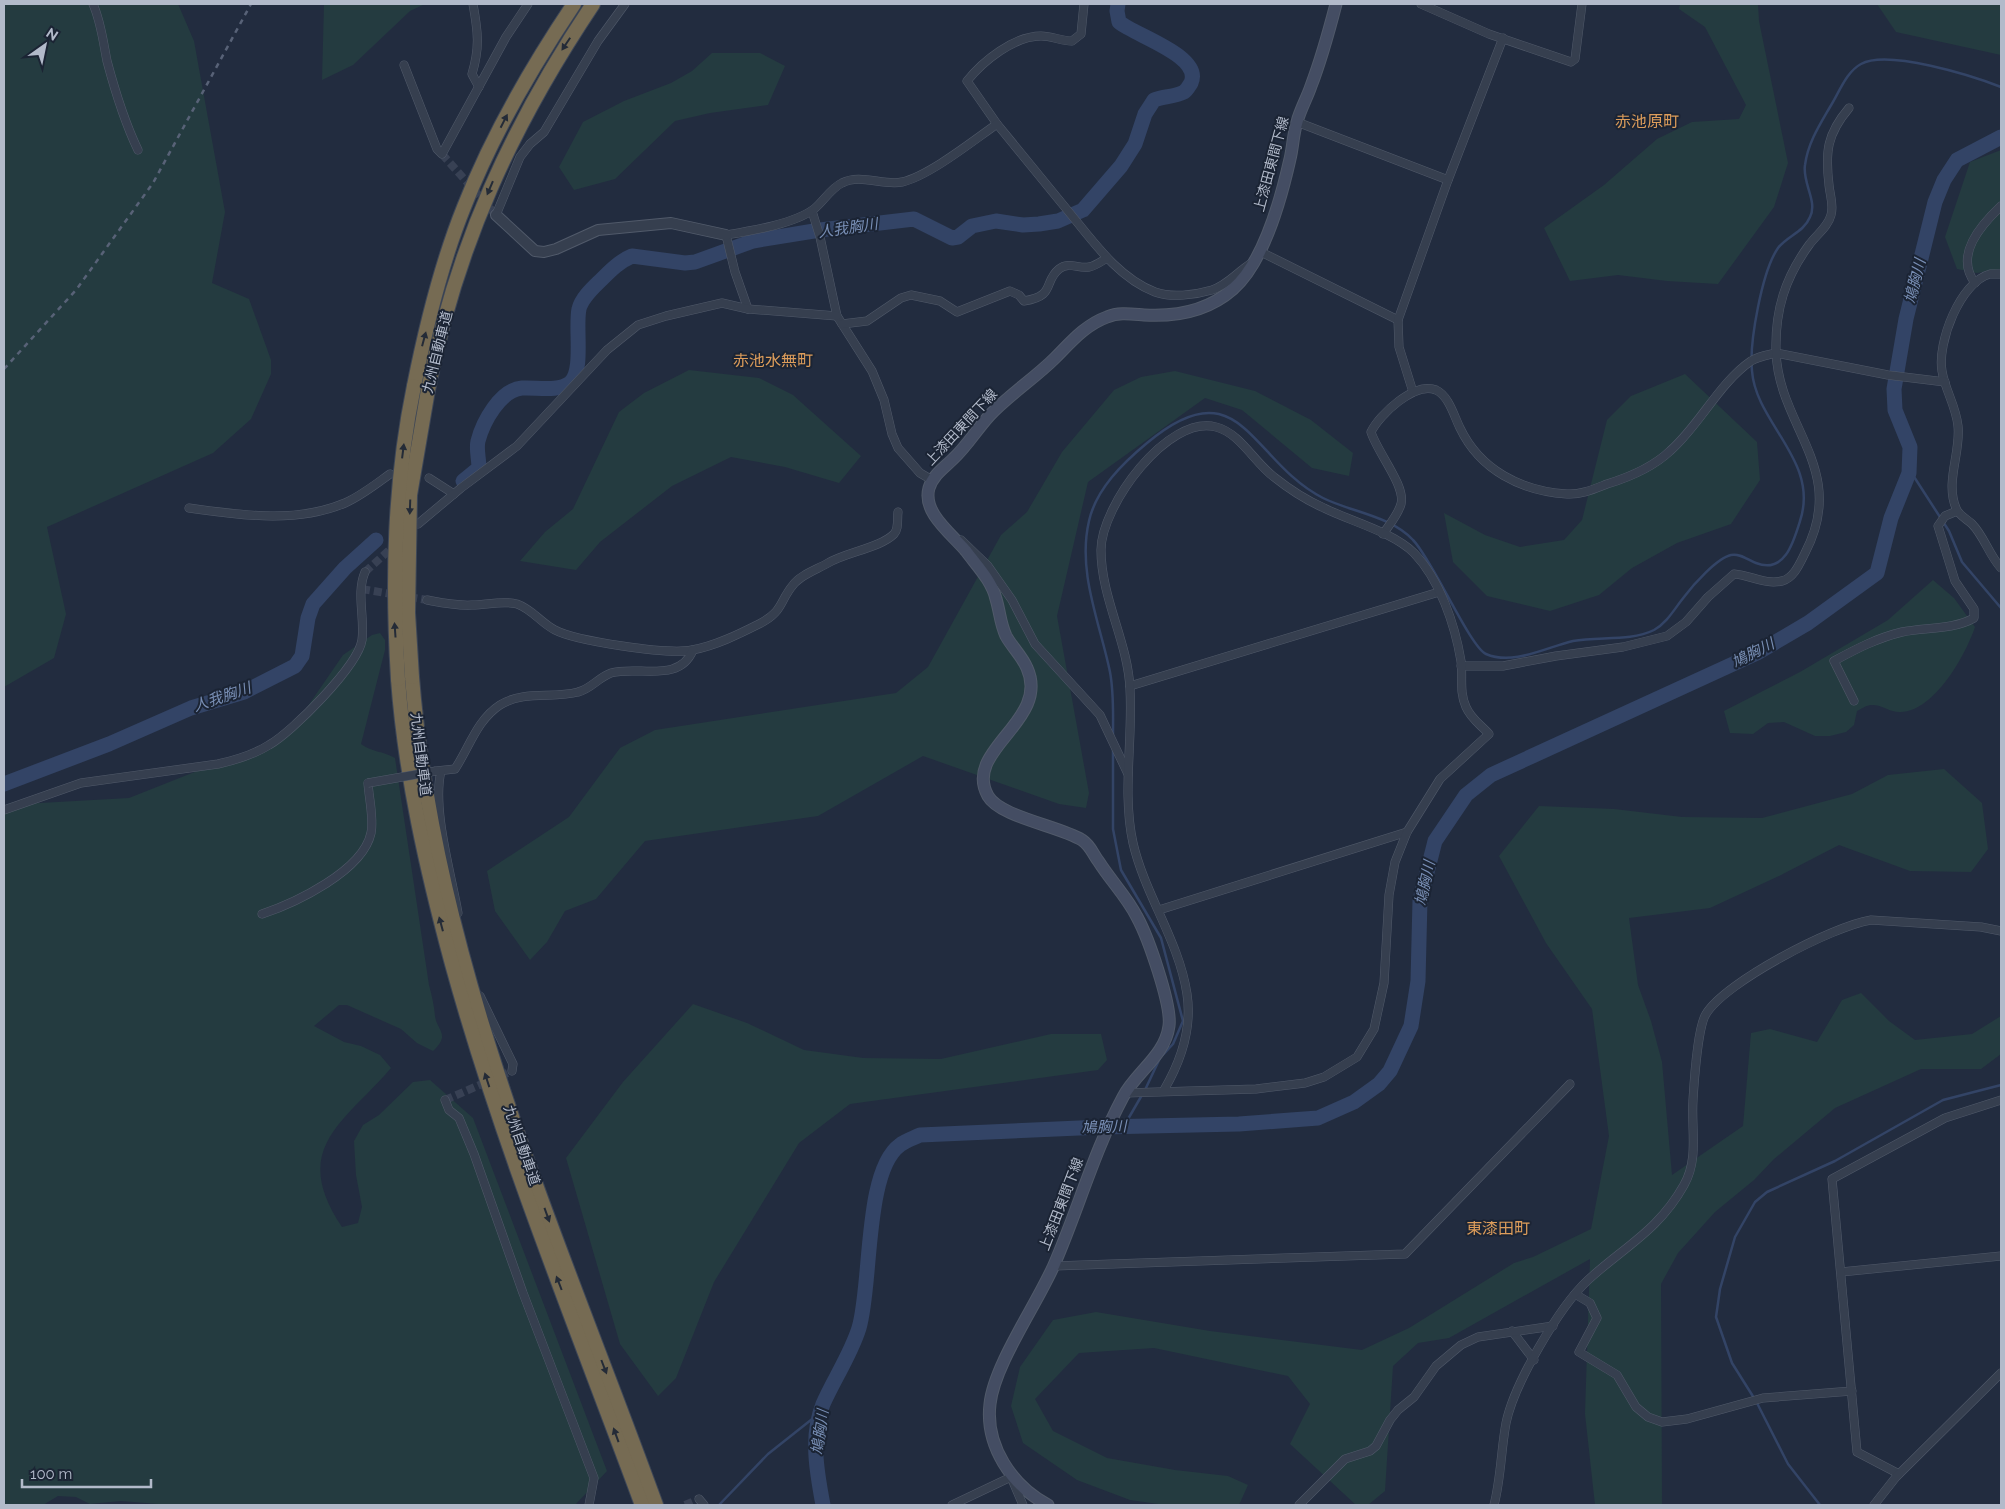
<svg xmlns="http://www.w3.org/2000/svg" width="2005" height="1509" font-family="Raleway,'Noto Sans JP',sans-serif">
	<rect width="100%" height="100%" fill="#222c3f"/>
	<g fill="#243b40">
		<polygon points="4,4 178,4 194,41 225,212 212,283 249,299 271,360 271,374 251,419 213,453 47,527 66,614 54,658 4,687"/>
		<polygon points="324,4 425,4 410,11 353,65 322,80"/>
		<polygon points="1680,4 1758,4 1759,21 1788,163 1774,207 1718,284 1667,281 1618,275 1570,281 1544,228 1604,185 1657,139 1692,122 1739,119 1746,105 1705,27 1679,9"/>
		<polygon points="1877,4 2001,4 2001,55 1896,32"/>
		<polygon points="712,53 760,53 785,66 768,105 710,113 675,121 615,179 574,190 559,167 583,122 624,101 671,83 692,71"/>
		<polygon points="2001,150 2001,269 1977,273 1957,269 1945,237 1970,162"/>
		<polygon points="689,370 759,378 793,395 861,456 839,483 785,467 731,457 672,486 600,542 576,570 520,561 545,532 573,509 619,412 644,393"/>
		<polygon points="1175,371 1255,391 1311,420 1353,453 1349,476 1312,468 1242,410 1205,398 1088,482 1057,616 1089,793 1086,808 1059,804 923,756 818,816 645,841 596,899 565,911 547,942 530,960 495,911 487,871 569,817 620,748 655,730 896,693 928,667 1001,535 1027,512 1062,452 1114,390 1141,377"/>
		<polygon points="1685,374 1757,442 1760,480 1731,524 1677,543 1632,568 1599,595 1550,611 1487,596 1453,562 1444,513 1485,535 1520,547 1564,540 1582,520 1607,420 1631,396"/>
		<path d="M1933,580L1954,598L1975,627C1966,654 1935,711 1901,712C1891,713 1881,704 1871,705C1867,705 1861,709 1857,711L1854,725L1846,732L1830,736H1815L1784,722L1768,723L1753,734L1730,733L1724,711L1800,672L1888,620Z"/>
		<path d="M380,633L385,640V650L361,744C371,752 383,751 395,758L429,985C432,996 434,1005 435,1016C437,1031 451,1034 433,1051L417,1043L401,1029L347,1005H339L314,1026L344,1042L361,1046L380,1055L391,1068C344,1123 289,1148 342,1227L358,1223L362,1207L356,1175L354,1141L363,1125L379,1115L413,1082L430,1080L473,1118L607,1471L575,1505H170L121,1501L90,1504L76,1497L58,1496L43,1505H4V805L129,798L288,735L343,655L372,635Z"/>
		<polygon points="1944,769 1982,803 1988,849 1971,872 1910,871 1839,845 1781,875 1710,908 1629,918 1638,985 1651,1021 1662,1062 1672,1175 1743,1126 1751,1033 1770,1029 1817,1042 1842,1000 1861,993 1889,1021 1915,1040 1972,1034 2001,1016 2001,1054 1981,1069 1921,1069 1835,1108 1774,1159 1754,1180 1715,1212 1678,1253 1661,1284 1662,1505 1595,1505 1585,1414 1590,1259 1449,1338 1418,1343 1393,1366 1385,1491 1368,1505 1356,1505 1290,1444 1310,1404 1288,1376 1154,1348 1079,1353 1035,1399 1053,1431 1107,1458 1175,1470 1228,1476 1248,1485 1239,1505 1165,1505 1130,1500 1077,1480 1023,1443 1011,1406 1020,1367 1053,1320 1096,1312 1210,1331 1362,1350 1409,1328 1514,1263 1533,1257 1591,1229 1609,1136 1592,1009 1546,943 1499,856 1539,806 1614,809 1682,817 1762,818 1852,794 1888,775"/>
		<polygon points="693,1004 747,1023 804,1050 863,1058 941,1059 1051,1034 1101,1034 1107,1060 1098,1070 850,1104 799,1143 714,1282 676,1378 658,1396 620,1344 566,1158 623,1082"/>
	</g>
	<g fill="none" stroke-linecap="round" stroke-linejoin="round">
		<g stroke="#346" stroke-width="2.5">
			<polyline points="1909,469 1949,531 1962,562 2001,608"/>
			<path d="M1113,735C1113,714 1114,693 1110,672C1100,623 1077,572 1089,521C1096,489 1123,463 1147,443C1241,364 1250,461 1323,498C1351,512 1391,516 1413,540C1432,559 1470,647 1486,654C1513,666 1547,647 1573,641C1599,636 1630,642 1654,630C1667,623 1675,608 1684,597C1693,585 1717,558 1731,555C1740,553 1748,560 1756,563C1784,574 1793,544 1800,521C1820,461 1756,424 1752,371C1749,343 1762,271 1778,248C1787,236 1804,232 1810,217C1818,201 1802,183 1805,165C1808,143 1819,126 1830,107C1839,93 1846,72 1861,64C1888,49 1973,76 2001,87"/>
			<polyline points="1113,748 1113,829 1121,870 1161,938 1183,1021 1173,1044 1160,1058 1145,1090"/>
			<polyline points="1124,1126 1142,1095"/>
			<polyline points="1754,1398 1732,1363 1716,1317 1720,1289 1735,1237 1755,1202 1767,1192 1835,1161 1943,1100 2001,1085"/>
			<polyline points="1757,1403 1788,1464 1820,1505"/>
			<polyline points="719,1505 768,1454 821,1412"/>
		</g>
		<g stroke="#346" stroke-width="15">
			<path d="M463,481L479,468C479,459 476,449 478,441C483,422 500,390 522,388C536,387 558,392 570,383C584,371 575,327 579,309C582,297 594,287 602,279C611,270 620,261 632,256L685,263L695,262L753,241L820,230L914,219L952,238L958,237L972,226L996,221L1023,225L1039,224L1058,221L1083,210L1121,166L1135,144L1145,114L1154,100C1164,96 1175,97 1184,92C1187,90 1189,86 1191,83C1203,56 1136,36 1119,22L1117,11L1118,4"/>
			<polyline points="4,784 109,744 191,708 244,692 295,666 302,656 308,618 313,604 345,568 376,540"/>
			<path d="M823,1505C817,1473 810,1436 823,1404C834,1379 851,1354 859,1328C872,1285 864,1171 900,1145C905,1141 914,1138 920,1135L1102,1127L1239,1124L1318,1118L1354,1102L1379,1084L1390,1071L1411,1026L1418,981L1420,900L1435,841L1466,795L1491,775L1757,653L1808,623L1877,573L1891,518L1909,473L1910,447L1895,410L1894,389L1906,319L1935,202L1944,180L1957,160L2001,137"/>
		</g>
		<g stroke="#384154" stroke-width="8" stroke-dasharray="8 4" stroke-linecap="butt">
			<polyline points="442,154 496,215"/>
			<polyline points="365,572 396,544"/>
			<polyline points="362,589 427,600"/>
			<polyline points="445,1100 512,1071"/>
			<polyline points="685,1505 699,1499"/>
		</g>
		<defs>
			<g id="minor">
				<path d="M93,4C101,22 103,41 107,61C115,91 124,121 138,150"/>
				<path d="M473,4C478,32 480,47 472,74L479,87"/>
				<polyline points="1421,4 1489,34 1571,62 1575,59 1582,4"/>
				<polyline points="404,65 437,149 442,154 506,37 528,4"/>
				<polyline points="1297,122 1448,180"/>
				<path d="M997,124L967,81C983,61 1014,36 1041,36C1052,36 1061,41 1072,41L1081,34L1084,4"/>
				<polyline points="812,211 820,237 837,316 872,371 884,400 892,434 898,448 920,473 932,480"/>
				<polyline points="496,215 520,157 530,144 544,132 598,41 625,4"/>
				<polyline points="1259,251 1398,320"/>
				<path d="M2001,274C1998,274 1993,274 1990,274C1960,282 1937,343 1942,371C1945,390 1956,406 1958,426C1961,452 1945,482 1956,508C1958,515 1967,519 1972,524C1984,536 1989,555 2001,568"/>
				<path d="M1975,283C1954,255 1981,225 2001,206"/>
				<path d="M837,316L748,309L735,272L726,235C750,231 794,224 814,209C823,202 831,188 842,183C860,173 883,186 902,182C929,176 974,140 997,124C1019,151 1042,179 1064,206C1090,237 1116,277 1155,292C1171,298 1195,295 1212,290C1228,285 1238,271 1252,263"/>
				<path d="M842,324L867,321L901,298L911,295L940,301L957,312L1010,291L1019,295L1024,301C1056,296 1043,282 1059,269C1069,261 1078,269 1089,267C1095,266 1102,261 1107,258"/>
				<polyline points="1413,392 1399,347 1398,320 1448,180 1503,38"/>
				<polyline points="429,478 454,494"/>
				<path d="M189,508C241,515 295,524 345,503C361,496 376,484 390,474"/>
				<polyline points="418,524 461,488 517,446 607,350 638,325 666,316 722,303 748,309"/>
				<path d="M1383,534C1389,525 1398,515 1401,504C1406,486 1377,452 1371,432C1379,415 1415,381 1436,390C1449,396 1454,416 1460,428C1480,470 1521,491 1567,494C1581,495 1594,489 1607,484C1630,477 1652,468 1670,451C1699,426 1719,383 1751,361C1759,356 1768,355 1776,353L1888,375L1945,382"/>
				<polyline points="961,540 988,566 1012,600 1035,644 1100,715 1128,774"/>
				<path d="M427,600C443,603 457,606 472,605C488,605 502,600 517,604C532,609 541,623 555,630C576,641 668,655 692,650C715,646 739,634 759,624C783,612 779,602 793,585C800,575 818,569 828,563C846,552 880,548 894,534C899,529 897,519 898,512"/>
				<path d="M1461,666H1503L1556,656L1623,647L1667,636L1686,622L1708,597L1734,574C1750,575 1765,585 1782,581C1794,578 1800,563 1805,553C1849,469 1778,427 1776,351C1775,310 1785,278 1809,245C1816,235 1828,227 1831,215C1834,205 1830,196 1829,185C1825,152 1827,134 1849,108"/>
				<polyline points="1130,686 1439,592"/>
				<path d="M1854,701L1834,661C1856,649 1877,638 1902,632C1925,627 1953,630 1974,618V609L1955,581L1938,526L1945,516L1957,511"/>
				<path d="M436,771L455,769C470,746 477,720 500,705C524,690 553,699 578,692C591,689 599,677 611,673C638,665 679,684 693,650"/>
				<path d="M441,771C432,809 451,873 458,913"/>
				<path d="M4,810L81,783L218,764C236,760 253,755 269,745C292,732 358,666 362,640C365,618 356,593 365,572"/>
				<polyline points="1159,910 1407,832"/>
				<path d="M262,914C295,903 363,871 371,833C374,818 369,799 368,783"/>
				<polyline points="480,996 513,1064 512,1071"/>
				<path d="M1125,1093L1256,1089L1305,1083L1324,1077L1357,1057L1374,1029L1384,983L1389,895L1395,862L1407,832L1440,779L1489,734C1481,725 1471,719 1466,707C1459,692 1463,676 1461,661C1455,625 1440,580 1414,553C1393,532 1350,521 1324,508C1306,500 1289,489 1274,477C1254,462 1240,433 1216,427C1168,414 1101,506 1101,550C1101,598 1128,642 1130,689C1133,740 1122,793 1133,843C1145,895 1179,941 1187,994C1192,1027 1181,1061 1164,1090"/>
				<polyline points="445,1100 449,1110 459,1118 474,1154 523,1293 594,1478 589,1505"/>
				<polyline points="1054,1266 1405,1254 1570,1084"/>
				<polyline points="1841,1272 2001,1256"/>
				<polyline points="1575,1294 1590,1303 1597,1318 1579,1352 1617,1375 1636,1407 1648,1417 1662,1422 1687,1419 1763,1398 1852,1391"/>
				<polyline points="1512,1331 1534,1360"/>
				<polyline points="1899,1474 1857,1452 1832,1179 1945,1118 2001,1100"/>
				<polyline points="699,1499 704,1505"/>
				<polyline points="952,1505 1011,1477 1023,1505"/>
				<polyline points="1299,1505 1345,1459 1370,1451 1376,1446 1390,1420 1398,1410 1414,1397 1436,1366 1461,1345 1478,1337 1553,1326"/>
				<path d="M1494,1505C1501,1478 1501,1450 1506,1423C1514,1384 1559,1307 1588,1280C1624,1247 1659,1230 1684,1185C1699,1159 1691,1129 1693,1100C1694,1083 1698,1026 1706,1014C1725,982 1833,926 1871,920L1981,927L2001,931"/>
				<polyline points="1874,1505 1896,1477 2001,1373"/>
			</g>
			<polyline id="tertiary" points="496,215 535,251 544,252 556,249 598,230 671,223 726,235"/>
			<path id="secondary" d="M1048,1505C1012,1486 985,1446 990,1404C994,1365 1037,1304 1054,1265C1078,1210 1094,1151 1123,1097C1136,1072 1165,1056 1169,1026C1172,1005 1148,937 1137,917C1127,897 1111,881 1099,862C1092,853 1091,846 1082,840C1059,826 1000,817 988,796C962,750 1051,721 1027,668C1022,656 1012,647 1006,636C1000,623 1000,612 996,599C992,581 977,566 966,551C952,534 922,513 929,488C933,475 944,468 953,459C967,446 977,429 990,415C1010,394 1035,378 1055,358C1071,342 1085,325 1107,317C1119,312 1131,314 1144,315C1177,317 1208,311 1233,289C1264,262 1281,199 1290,159C1293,147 1293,134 1297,122C1300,110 1307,98 1311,86C1321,60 1329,31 1336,4"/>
			<g id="motorway">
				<path d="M414,386C426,326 441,264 464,207C492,135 531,68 574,4"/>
				<path d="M428,390C456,246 512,125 593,4"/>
				<path d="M412,677C435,967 558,1235 656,1505"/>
				<path d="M398,679C405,775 427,871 452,964C503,1149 576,1326 642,1505"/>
			</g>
		</defs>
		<use href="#minor" stroke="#515a6a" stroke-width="9"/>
		<use href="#tertiary" stroke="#515a6a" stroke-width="12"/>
		<use href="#secondary" stroke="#515a6a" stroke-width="13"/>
		<use href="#motorway" stroke="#3e4757" stroke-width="16"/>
		<use href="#minor" stroke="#363f4f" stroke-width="8"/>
		<use href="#tertiary" stroke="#363f4f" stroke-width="10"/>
		<use href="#secondary" stroke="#444d63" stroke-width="11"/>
		<use href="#motorway" stroke="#766b53" stroke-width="14"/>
		<polyline stroke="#586277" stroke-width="2.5" stroke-dasharray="5 5" stroke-linecap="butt" points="4,369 76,290 153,183 251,4"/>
		<defs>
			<polyline id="minor-bridge" points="368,783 436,771"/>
			<g id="motorway-bridge">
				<polyline points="412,677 408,613 410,495 428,390"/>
				<path d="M398,679C392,580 394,483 414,386"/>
			</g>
		</defs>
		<use href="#minor-bridge" stroke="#515a6a" stroke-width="9" stroke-linecap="butt"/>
		<use href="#motorway-bridge" stroke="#3e4757" stroke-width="16" stroke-linecap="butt"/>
		<use href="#minor-bridge" stroke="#363f4f" stroke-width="8"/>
		<use href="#motorway-bridge" stroke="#766b53" stroke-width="14"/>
	</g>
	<defs><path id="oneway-solid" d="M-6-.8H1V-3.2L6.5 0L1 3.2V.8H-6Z" transform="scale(1.25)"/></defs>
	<g fill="#242b37">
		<use href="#oneway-solid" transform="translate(566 44) rotate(124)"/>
		<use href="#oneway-solid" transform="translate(504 121) rotate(-63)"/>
		<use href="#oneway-solid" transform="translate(490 188) rotate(113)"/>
		<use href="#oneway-solid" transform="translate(424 339) rotate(-75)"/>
		<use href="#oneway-solid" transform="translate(403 451) rotate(-83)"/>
		<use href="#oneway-solid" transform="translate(410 507) rotate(92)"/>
		<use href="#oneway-solid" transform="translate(395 630) rotate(-94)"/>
		<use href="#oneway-solid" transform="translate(441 924) rotate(-105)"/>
		<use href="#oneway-solid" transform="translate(487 1080) rotate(-108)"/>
		<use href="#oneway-solid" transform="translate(547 1215) rotate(70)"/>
		<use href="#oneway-solid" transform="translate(559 1283) rotate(-111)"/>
		<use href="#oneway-solid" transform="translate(604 1367) rotate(69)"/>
		<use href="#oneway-solid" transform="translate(616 1435) rotate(-110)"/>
	</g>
	<g text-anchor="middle" stroke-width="4" stroke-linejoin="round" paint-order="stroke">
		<g font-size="14" fill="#b2baca" stroke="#1b2434">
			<text transform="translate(1271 164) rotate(-75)" y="5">上漆田東間下線</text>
			<text transform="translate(437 352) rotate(-76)" y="5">九州自動車道</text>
			<text transform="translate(961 427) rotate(-47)" y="5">上漆田東間下線</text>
			<text transform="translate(421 754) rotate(83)" y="5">九州自動車道</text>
			<text transform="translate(522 1145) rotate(71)" y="5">九州自動車道</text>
			<text transform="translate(1061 1204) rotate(-69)" y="5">上漆田東間下線</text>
		</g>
		<g font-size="15" font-style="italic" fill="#788eb4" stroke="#1b2434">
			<text transform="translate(848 228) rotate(-8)" y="5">人我胸川</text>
			<text transform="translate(1915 281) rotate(-76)" y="5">鳩胸川</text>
			<text transform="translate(1753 653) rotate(-27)" y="5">鳩胸川</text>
			<text transform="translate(222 697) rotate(-19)" y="5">人我胸川</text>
			<text transform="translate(1425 883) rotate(-78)" y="5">鳩胸川</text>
			<text transform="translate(1104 1127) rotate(-2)" y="5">鳩胸川</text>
			<text transform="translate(820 1432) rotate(-82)" y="5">鳩胸川</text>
		</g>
		<g font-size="16" fill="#dd9d5b" stroke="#1b2434">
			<text x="1647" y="127">赤池原町</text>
			<text x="773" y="366">赤池水無町</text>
			<text x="1498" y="1234">東漆田町</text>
		</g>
	</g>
	<rect width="2005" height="1509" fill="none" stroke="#b2baca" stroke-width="10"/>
	<g transform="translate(45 45) rotate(33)" stroke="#1b2434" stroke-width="4" paint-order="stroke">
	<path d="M0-4L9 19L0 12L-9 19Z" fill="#b2baca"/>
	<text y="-8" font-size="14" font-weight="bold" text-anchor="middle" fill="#b2baca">N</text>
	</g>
	<path d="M22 1479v8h129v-8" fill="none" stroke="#b2baca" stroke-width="2.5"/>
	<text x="30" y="1479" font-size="15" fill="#b2baca" stroke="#1b2434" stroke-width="4" paint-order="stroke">100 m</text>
</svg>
